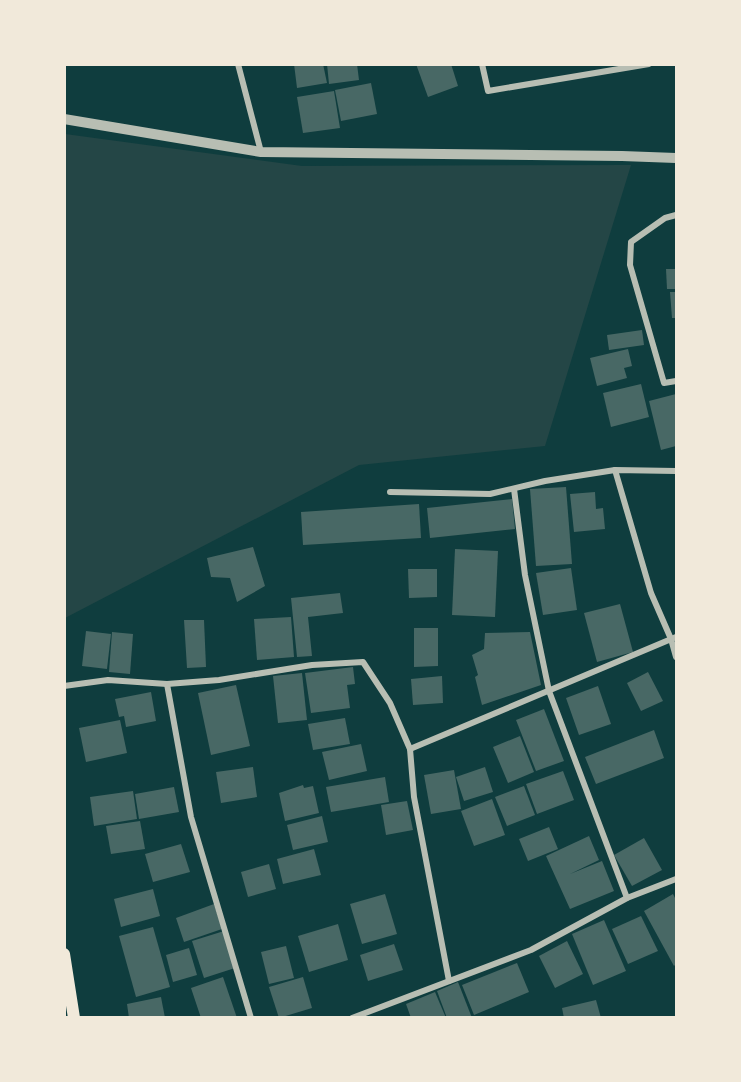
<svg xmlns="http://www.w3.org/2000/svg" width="741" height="1082" font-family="'Work Sans',sans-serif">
	<rect width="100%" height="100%" fill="#0f3d3e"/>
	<polygon fill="#244646" points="65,134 302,166 631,165 545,446 359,465 65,618"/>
	<g fill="#486865">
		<polygon points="294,64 323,64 327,83 297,88"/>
		<polygon points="327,64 357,64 359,80 329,84"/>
		<polygon points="416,64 451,64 458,86 428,97"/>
		<polygon points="371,83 377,114 341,121 335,90"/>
		<polygon points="334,91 340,128 303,133 297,97"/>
		<polygon points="666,269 676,269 676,289 667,289"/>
		<polygon points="670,292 676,292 676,318 672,318"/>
		<polygon points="642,330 644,345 609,350 607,335"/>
		<polygon points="628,349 632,366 624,368 627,378 597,386 590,358"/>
		<polygon points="641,384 649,417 611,427 603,393"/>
		<polygon points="676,394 676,446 661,450 649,401"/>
		<polygon points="566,487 572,564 536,566 530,489"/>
		<polygon points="595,492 596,509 603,508 605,529 574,532 570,494"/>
		<polygon points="512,499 515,529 430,538 427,508"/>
		<polygon points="419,504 421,538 303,545 301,512"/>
		<polygon points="253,547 265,586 237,602 230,578 211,577 207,558"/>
		<polygon points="455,549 498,551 495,617 452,615"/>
		<polygon points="571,568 577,610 543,615 536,573"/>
		<polygon points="408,569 437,569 437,597 409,598"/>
		<polygon points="340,593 343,613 308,617 312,656 297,657 291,598"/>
		<polygon points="620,604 633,652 597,662 584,613"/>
		<polygon points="291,617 294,657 257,660 254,619"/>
		<polygon points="184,620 204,620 206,667 187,668"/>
		<polygon points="414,628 438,628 438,666 414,667"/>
		<polygon points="86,631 111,634 107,669 82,666"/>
		<polygon points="112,632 133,634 130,674 109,672"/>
		<polygon points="530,632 541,685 482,705 475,677 478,675 472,655 484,649 485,633"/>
		<polygon points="353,667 355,684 347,685 350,708 311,713 305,673"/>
		<polygon points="648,672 663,701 641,711 627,683"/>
		<polygon points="302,673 307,720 278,723 273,676"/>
		<polygon points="442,676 443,703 413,705 411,679"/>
		<polygon points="236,685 250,746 211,755 198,693"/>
		<polygon points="598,686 611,724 579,735 566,698"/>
		<polygon points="151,692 156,721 126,727 124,716 119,717 115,699"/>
		<polygon points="544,709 564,761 536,771 516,720"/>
		<polygon points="345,718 350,744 313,750 308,724"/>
		<polygon points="120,720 127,753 86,762 79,728"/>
		<polygon points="654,730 664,758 596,784 585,757"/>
		<polygon points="520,736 534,772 508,783 493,747"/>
		<polygon points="361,744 367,771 329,780 322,752"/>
		<polygon points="253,767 257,797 221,803 216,772"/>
		<polygon points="485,767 493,792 464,801 456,777"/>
		<polygon points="454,770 461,809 431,814 424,775"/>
		<polygon points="563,771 574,800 537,814 526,784"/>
		<polygon points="385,777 389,802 331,812 326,787"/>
		<polygon points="303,785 304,788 313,786 319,813 285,821 279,793"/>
		<polygon points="524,786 535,815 507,826 495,797"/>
		<polygon points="174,787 179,812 139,819 135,794"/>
		<polygon points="133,791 137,819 94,826 90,797"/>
		<polygon points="492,799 505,835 474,846 461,811"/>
		<polygon points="407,801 413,830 386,835 381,805"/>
		<polygon points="322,816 328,842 293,850 287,825"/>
		<polygon points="140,821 145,849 111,854 106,826"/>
		<polygon points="549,827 558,849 528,861 519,839"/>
		<polygon points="589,836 599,860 570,874 602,861 614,891 570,909 546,856"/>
		<polygon points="644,838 662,870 632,886 614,855"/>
		<polygon points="181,844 190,872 153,882 145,854"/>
		<polygon points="314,849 321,875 283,884 277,859"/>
		<polygon points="269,864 276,889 248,897 241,872"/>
		<polygon points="153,889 160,916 121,927 114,899"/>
		<polygon points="385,894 397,934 362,944 350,904"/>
		<polygon points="673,894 676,900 676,964 674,966 644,911"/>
		<polygon points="214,904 222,929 184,942 176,918"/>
		<polygon points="641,916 658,951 628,964 612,929"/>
		<polygon points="604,920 626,971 593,985 572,934"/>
		<polygon points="338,924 348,960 309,972 298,936"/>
		<polygon points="153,927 170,987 136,997 119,936"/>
		<polygon points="224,931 235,968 204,978 192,941"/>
		<polygon points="567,941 583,974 555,988 539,956"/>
		<polygon points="394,944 403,970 368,981 360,955"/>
		<polygon points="286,946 294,978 269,984 261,952"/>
		<polygon points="189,948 197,975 173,982 166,955"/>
		<polygon points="517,963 529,992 474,1015 462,985"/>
		<polygon points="223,977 237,1018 201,1018 191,988"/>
		<polygon points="303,977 312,1008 279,1018 269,987"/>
		<polygon points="458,982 472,1018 447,1018 437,991"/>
		<polygon points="435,992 446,1018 411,1018 406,1004"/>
		<polygon points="161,997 165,1018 129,1018 127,1004"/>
		<polygon points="596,1000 601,1018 564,1018 562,1008"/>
	</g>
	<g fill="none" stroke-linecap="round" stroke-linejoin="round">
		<g stroke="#b8beb3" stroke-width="6">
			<polyline points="238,64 261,152"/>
			<polyline points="482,64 488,91 649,64"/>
			<polyline points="676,215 665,218 631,242 630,265 664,383 676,381"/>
			<polyline points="615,470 651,593 671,639 676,657"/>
			<polyline points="514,489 525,575 549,691 627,898"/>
			<polyline points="390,492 490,494 545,481 615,470 676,471"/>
			<polyline points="167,684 191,817 251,1018"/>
			<polyline points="64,686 108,680 167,684 219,680 312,665 363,662 390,703 410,749 414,797 449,981"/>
			<polyline points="410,749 676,637"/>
			<polyline points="352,1018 531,950 627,898 676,879"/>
		</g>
		<polyline stroke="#b8beb3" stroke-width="10" points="64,119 261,152 622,156 676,158"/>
		<polyline stroke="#f1e9da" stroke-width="12" points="64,954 74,1018"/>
	</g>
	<rect width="741" height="1082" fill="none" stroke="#f1e9da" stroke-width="132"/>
</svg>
